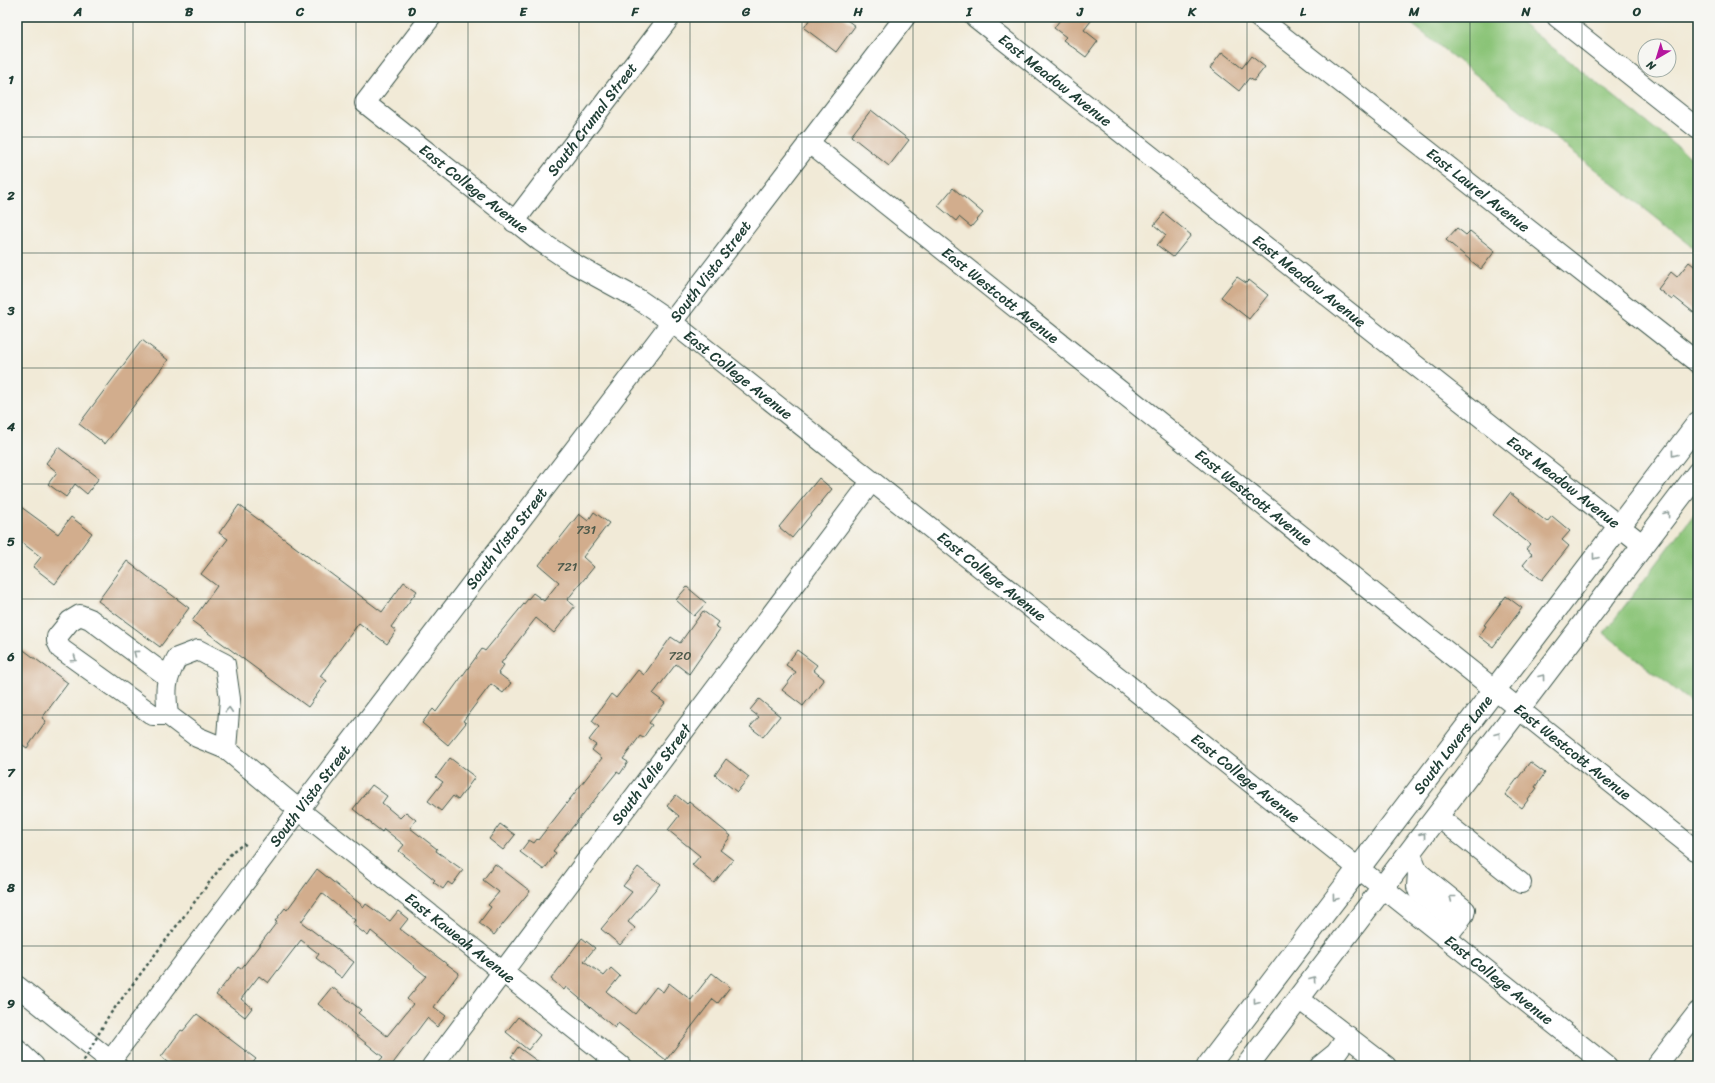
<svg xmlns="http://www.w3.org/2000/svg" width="1715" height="1083" font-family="Sriracha,sans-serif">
	<rect width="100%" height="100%" fill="#f6f6f2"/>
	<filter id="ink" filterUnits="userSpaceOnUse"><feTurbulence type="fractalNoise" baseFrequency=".025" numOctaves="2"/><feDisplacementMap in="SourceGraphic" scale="8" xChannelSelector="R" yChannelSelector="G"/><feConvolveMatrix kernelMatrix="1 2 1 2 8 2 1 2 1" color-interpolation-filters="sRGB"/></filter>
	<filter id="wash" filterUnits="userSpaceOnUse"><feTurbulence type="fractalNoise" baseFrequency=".012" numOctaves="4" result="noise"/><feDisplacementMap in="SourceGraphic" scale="16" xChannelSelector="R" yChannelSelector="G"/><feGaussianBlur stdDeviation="0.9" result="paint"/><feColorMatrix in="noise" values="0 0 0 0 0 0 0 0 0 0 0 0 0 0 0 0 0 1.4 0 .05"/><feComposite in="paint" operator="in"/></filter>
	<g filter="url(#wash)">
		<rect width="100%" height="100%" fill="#f1ead7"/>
		<g fill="#8bc478" stroke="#558056">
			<polygon points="1403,17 1514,17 1698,163 1698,251"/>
			<polygon points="1698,509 1698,708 1604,633"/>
		</g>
		<g id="blocks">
			<g fill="#d2ad8d">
				<polygon points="811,17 843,17 855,26 836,52 804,28"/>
				<polygon points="1062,17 1094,17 1084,30 1098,41 1086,57 1063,40 1066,37 1054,28"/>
				<polygon points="1222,52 1242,68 1251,56 1265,67 1254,81 1249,78 1239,91 1210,68"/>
				<polygon points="871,110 909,140 889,166 851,136"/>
				<polygon points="953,188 983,213 971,227 959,217 956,221 938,206"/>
				<polygon points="1164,213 1191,235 1173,257 1157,245 1166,235 1154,225"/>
				<polygon points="1457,228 1466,235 1470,231 1495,251 1481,269 1446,240"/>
				<polygon points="1689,262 1698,269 1698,316 1674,297 1672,300 1658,289 1671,272 1677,277"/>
				<polygon points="1237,277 1246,283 1249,280 1268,295 1249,319 1221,297"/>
				<polygon points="142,340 168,360 105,444 79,424"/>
				<polygon points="58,447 99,478 87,494 75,484 66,497 48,484 57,472 46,463"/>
				<polygon points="819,478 832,489 792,538 779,527"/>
				<polygon points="1510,493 1547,522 1552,516 1570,531 1562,540 1569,546 1542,580 1523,565 1532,554 1526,549 1530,544 1493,515"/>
				<polygon points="17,504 58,534 71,517 92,533 55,584 33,567 41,557 17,539"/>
				<polygon points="239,505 382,612 404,582 417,591 391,627 396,631 387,644 359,623 320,676 327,681 308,707 192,621 217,586 201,574 228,539 219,533"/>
				<polygon points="594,512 609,523 583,557 594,567 567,600 575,606 554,633 536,618 501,663 504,665 498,673 511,683 503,693 491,684 463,721 466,723 448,745 422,723 433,709 436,712 482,649 485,651 533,593 544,601 559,582 539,565 579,514 588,521"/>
				<polygon points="127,561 189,608 160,647 98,601"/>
				<polygon points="687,587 706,603 694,616 676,600"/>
				<polygon points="1506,596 1522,608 1493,647 1479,636 1486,626 1484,625"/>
				<polygon points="703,611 718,622 715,626 720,629 689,674 676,664 653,694 665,703 649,723 652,725 643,738 640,736 623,759 628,762 620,774 617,772 553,851 556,853 544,870 520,852 529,840 534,843 537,839 538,840 602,758 592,750 596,745 589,740 599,727 592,721 611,694 616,698 638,670 644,675 671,637 680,643"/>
				<polygon points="17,645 68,683 42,718 46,721 27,748 17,741"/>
				<polygon points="797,650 817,665 813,670 824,679 803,706 782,690 796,672 786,665"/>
				<polygon points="759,699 780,716 763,737 750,727 759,717 750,710"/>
				<polygon points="450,758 475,777 458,800 453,796 441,811 428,801 443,782 436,777"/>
				<polygon points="726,759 749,777 737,792 715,775"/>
				<polygon points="1530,762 1545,773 1535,787 1537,788 1522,808 1505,795"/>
				<polygon points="372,785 387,796 382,803 400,818 406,812 416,820 410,828 437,849 436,851 463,870 452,885 448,882 443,889 433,882 435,880 399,851 404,845 384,829 382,832 353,809"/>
				<polygon points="676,795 687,804 689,802 731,836 720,850 733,860 714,883 692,865 700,856 668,830 679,816 667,806"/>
				<polygon points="500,824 515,835 503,850 489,839"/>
				<polygon points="495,864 530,891 494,935 479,923 491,907 488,905 499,892 483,880"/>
				<polygon points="638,867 660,884 628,922 635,928 620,945 601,929 632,892 623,886"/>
				<polygon points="317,869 364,907 366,904 390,921 398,911 408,919 400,929 459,973 434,1007 446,1016 437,1027 427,1018 391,1066 375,1066 383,1057 318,1004 332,987 361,1010 358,1013 387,1036 413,1004 407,999 426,976 371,931 368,936 352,924 355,920 322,893 301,922 354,962 342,978 316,958 319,954 301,940 268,983 259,976 241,999 252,1008 245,1017 216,995 238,967 241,969 277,922 275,921 285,908 287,910"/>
				<polygon points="582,938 595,948 584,961 604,976 611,968 620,976 607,992 635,1014 656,987 663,992 669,983 691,1000 712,973 730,987 718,1003 713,999 666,1060 618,1023 615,1028 566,987 564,990 551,979"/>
				<polygon points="197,1014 256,1059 250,1066 172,1066 161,1057 181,1030 183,1031"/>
				<polygon points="518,1017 540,1035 528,1050 506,1032"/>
				<polygon points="518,1047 544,1066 523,1066 511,1057"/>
			</g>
		</g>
	</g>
	<g filter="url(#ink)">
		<use href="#blocks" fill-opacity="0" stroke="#3e574c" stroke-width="1"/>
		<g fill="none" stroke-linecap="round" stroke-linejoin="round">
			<defs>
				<g id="minor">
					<path id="s1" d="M431,17L365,103L540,241L574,264L638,299L673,323L1607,1066"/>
					<path id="s2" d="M975,17L1643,545"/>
					<path id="s3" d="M1258,17L1698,363"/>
					<polyline points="1557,17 1698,129"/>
					<path id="s4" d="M808,142L1698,852"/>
					<path id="s5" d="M514,222L670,17"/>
					<polyline points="168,677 90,619 80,615 70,621 57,637 57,641 61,649 153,715 168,715"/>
					<path id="s6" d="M226,749L230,699L225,664L198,650L177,658C165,681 165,689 168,715L197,737L226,749L299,810L621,1066"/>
					<polyline points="1437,816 1521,883"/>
					<polyline points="1410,852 1418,872 1465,910 1464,914 1446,938"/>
					<polyline points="1418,872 1417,887 1419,892 1458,923"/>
					<polyline points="17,986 117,1066"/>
					<polyline points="1299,999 1386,1066"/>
					<path id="s7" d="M110,1061L308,798L905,17"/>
					<path id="s8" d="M432,1066L871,482"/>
					<polyline points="1320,1066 1336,1053 1348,1036"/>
					<polyline points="1656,1066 1698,1012"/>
				</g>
				<g id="major">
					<path id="s9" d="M1208,1066L1698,423"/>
					<polyline points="1247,1066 1698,473"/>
				</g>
				<polyline id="highway" points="17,1051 33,1066"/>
			</defs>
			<use href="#minor" stroke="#3e574c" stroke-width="22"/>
			<use href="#major" stroke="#3e574c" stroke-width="24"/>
			<use href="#highway" stroke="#3e574c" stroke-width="24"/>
			<use href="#minor" stroke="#fff" stroke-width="20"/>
			<use href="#major" stroke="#fff" stroke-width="22"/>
			<use href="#highway" stroke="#fff" stroke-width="22"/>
			<polyline stroke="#3e574c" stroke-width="2.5" stroke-dasharray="3 3" stroke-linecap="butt" points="81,1066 108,1017 233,851 244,844 248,847"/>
		</g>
		<defs><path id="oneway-chevron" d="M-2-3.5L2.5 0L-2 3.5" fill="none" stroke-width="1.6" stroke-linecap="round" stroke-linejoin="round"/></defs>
		<g stroke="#8f9e9a">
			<use href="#oneway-chevron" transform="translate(1674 454) rotate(127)"/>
			<use href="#oneway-chevron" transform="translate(1667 514) rotate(-53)"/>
			<use href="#oneway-chevron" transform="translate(1595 557) rotate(127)"/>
			<use href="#oneway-chevron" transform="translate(136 653) rotate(-143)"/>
			<use href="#oneway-chevron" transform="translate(74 659) rotate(35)"/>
			<use href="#oneway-chevron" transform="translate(1542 677) rotate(-53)"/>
			<use href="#oneway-chevron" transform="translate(229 710) rotate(-86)"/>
			<use href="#oneway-chevron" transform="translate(1498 735) rotate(-53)"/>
			<use href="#oneway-chevron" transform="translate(1423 835) rotate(-52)"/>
			<use href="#oneway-chevron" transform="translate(1335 898) rotate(127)"/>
			<use href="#oneway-chevron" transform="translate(1452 898) rotate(-142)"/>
			<use href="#oneway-chevron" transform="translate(1313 979) rotate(-54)"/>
			<use href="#oneway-chevron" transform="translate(1256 1002) rotate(127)"/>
		</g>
	</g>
	<path fill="none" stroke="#1f3d34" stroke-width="1" stroke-opacity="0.55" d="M133,17V1066M245,17V1066M356,17V1066M468,17V1066M579,17V1066M690,17V1066M802,17V1066M913,17V1066M1025,17V1066M1136,17V1066M1247,17V1066M1359,17V1066M1470,17V1066M1582,17V1066M17,137H1698M17,253H1698M17,368H1698M17,484H1698M17,599H1698M17,715H1698M17,830H1698M17,946H1698"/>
	<g text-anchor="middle" stroke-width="3" stroke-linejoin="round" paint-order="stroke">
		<g font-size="13" fill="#4c594a">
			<text x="586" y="534">731</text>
			<text x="567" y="571">721</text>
			<text x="680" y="660">720</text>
		</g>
		<g font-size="15" fill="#1f3d34" stroke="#f6f6f2">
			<text dy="5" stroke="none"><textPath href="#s2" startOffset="102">East Meadow Avenue</textPath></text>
			<text dy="5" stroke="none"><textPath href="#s5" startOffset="129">South Crumal Street</textPath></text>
			<text dy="5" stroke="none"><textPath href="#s1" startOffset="247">East College Avenue</textPath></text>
			<text dy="5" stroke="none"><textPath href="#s3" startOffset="280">East Laurel Avenue</textPath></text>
			<text dy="5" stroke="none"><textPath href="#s7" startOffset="992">South Vista Street</textPath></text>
			<text dy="5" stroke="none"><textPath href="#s2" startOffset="426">East Meadow Avenue</textPath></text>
			<text dy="5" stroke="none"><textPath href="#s4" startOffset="246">East Westcott Avenue</textPath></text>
			<text dy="5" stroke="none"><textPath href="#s1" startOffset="571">East College Avenue</textPath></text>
			<text dy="5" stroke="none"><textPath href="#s2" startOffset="750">East Meadow Avenue</textPath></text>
			<text dy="5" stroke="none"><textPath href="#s4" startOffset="570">East Westcott Avenue</textPath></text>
			<text dy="5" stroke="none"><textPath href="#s7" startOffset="656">South Vista Street</textPath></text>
			<text dy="5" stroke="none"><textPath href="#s1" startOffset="895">East College Avenue</textPath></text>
			<text dy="5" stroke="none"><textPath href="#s9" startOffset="404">South Lovers Lane</textPath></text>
			<text dy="5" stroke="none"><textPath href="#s4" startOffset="978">East Westcott Avenue</textPath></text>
			<text dy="5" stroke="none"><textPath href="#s8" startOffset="365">South Velie Street</textPath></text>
			<text dy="5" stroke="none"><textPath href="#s1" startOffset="1219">East College Avenue</textPath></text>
			<text dy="5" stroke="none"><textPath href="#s7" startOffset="332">South Vista Street</textPath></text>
			<text dy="5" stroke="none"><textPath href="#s6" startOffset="566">East Kaweah Avenue</textPath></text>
			<text dy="5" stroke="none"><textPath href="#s1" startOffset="1543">East College Avenue</textPath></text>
		</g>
	</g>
	<rect width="1715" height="1083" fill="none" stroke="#f6f6f2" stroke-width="44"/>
	<g transform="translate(1657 58) rotate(218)"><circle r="19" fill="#f6f6f2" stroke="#a0aca6"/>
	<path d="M0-3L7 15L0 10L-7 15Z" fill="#b5179e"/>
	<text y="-6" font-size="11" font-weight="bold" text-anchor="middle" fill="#1f3d34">N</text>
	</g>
	<rect x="22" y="22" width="1671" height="1039" fill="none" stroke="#1f3d34" stroke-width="1.5"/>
	<g font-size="13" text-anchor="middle" font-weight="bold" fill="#1f3d34">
		<text x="78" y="16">A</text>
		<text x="189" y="16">B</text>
		<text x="300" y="16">C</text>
		<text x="412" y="16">D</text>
		<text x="523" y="16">E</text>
		<text x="635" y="16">F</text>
		<text x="746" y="16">G</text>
		<text x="858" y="16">H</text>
		<text x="969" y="16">I</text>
		<text x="1080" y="16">J</text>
		<text x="1192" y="16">K</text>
		<text x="1303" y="16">L</text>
		<text x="1414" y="16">M</text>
		<text x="1526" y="16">N</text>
		<text x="1637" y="16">O</text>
		<text x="11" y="84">1</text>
		<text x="11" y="200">2</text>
		<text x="11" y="315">3</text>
		<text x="11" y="431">4</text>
		<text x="11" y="546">5</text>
		<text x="11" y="661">6</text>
		<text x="11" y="777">7</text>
		<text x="11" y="892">8</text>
		<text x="11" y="1008">9</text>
	</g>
</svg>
